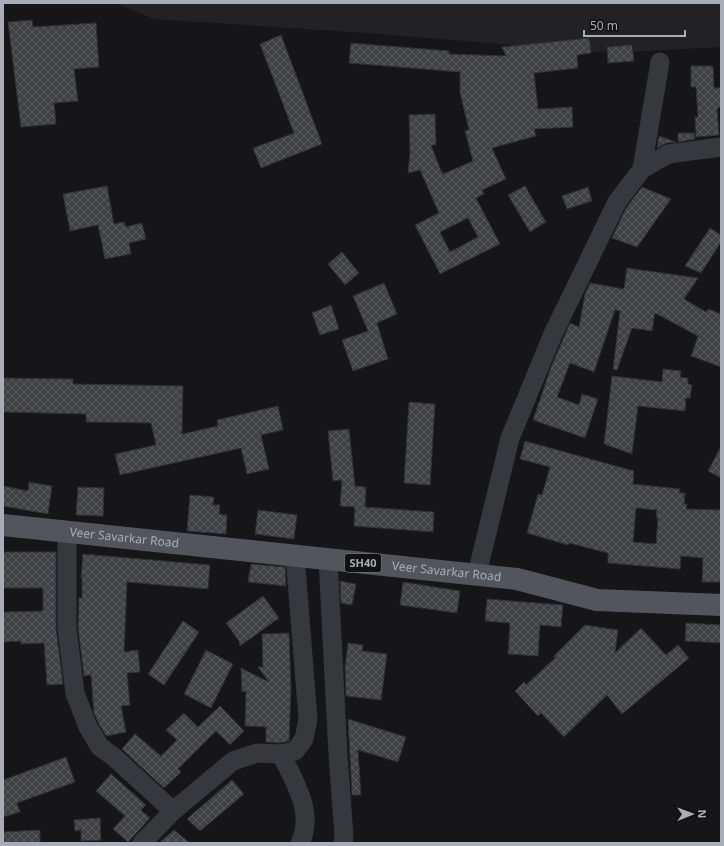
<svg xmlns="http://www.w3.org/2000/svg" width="724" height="846" font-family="'Noto Sans',sans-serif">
	<defs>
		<pattern id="building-cross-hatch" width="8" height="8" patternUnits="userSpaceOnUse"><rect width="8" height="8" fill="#404145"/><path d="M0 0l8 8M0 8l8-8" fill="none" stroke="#595a5e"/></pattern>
	</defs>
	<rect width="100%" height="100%" fill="#161618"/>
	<polygon fill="#222225" points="115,3 721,3 721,47 610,53 366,33 154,19"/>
	<g fill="url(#building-cross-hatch)" stroke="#303034" fill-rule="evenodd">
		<polygon points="32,20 33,27 96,23 99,67 74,69 78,101 54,103 56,124 21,127 8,22"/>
		<polygon points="281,35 322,144 261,168 253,148 294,133 260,44"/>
		<path d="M589,38L591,53L577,55L578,68L534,73L538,109L572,107L573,127L534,129L536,136L492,148L506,179L482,190L484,194L476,198L500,244L440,274L415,225L439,213L420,170L408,173L410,153L409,115L435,114L436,145H431L441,171H442L443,174L473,161L465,131L469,130L460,93V72L349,63L351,43L449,51V54L506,56L502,47ZM468,218L478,237L450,252L440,232Z"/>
		<polygon points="632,45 634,61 608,63 607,47"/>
		<polygon points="691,66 713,66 714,88 721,88 721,107 717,108 719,135 696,137 695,117 698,117 696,87 691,87"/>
		<polygon points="678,133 694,133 695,139 678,142"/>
		<polygon points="659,136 676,142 666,143 657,148"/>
		<polygon points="107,186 114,224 124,222 126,227 142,223 146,239 129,243 131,254 105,259 98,225 70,231 63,194"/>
		<polygon points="525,186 546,222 530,232 508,195"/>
		<polygon points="588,187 592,201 567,209 562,196"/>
		<polygon points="642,187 671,199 637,247 612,238 626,208"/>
		<polygon points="710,228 721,235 721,242 701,273 685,266"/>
		<polygon points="342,252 359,273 345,285 328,264"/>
		<polygon points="627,268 698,278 684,299 706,312 708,309 721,314 721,367 691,356 698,336 655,313 652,331 632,328 617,370 613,369 620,311 615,310 594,372 570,363 557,397 579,405 582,394 598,399 585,438 533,420 551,367 570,323 579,327 585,294 590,283 624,289"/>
		<polygon points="384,283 397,314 377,323 388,359 353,371 342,340 368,331 353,296"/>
		<polygon points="331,305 339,329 320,335 312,313"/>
		<polygon points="663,369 681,371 680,377 688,378 688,384 692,385 690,398 686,398 685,411 638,406 632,454 604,444 612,376 662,382"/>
		<polygon points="3,378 73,379 73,384 183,386 182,434 218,426 217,420 278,406 283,430 261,435 269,469 247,474 241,448 120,475 115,454 156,445 151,423 86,422 86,414 3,412"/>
		<polygon points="409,402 435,404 430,485 404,483"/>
		<polygon points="349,429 355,486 366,487 365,507 434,512 433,532 354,526 355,507 340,506 342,480 333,481 328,431"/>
		<path d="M525,441L634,471L633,484L680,489L679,493H685L684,504H687L686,509L721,510V582H702L703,558L681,556L680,569L608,563V553L569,543L568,545L527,533L538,494L542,495L550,467L520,459ZM636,508L657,510L656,518H658L656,544L633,542Z"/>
		<polygon points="721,446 721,478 708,471"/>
		<polygon points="29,482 52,486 48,514 3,506 3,486 28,491"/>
		<polygon points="78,487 104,488 103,516 76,515"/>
		<polygon points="190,495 214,497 213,505 220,505 219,514 227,515 226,534 187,531"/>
		<polygon points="258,510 297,515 294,539 255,534"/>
		<polygon points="3,552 56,552 56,628 63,684 47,685 44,643 21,644 21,641 3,642 3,612 43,611 43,588 3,588"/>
		<polygon points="83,554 210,565 208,589 127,582 124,652 138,650 140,672 127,673 130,705 121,706 126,732 106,736 98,722 94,713 91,675 84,676 78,627 79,598 82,598 82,578 81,578"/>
		<polygon points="251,564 285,567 286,586 248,582"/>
		<polygon points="340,581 356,584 352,605 341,603"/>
		<polygon points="403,582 460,591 457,613 400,605"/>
		<polygon points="263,596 279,618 240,646 239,641 226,623"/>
		<polygon points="487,599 563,605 561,627 540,625 538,656 508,654 510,623 485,621"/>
		<polygon points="183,621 199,632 164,685 148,674"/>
		<polygon points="686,623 721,625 721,643 685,641"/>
		<polygon points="585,625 618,630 615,653 641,628 666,655 678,645 689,658 622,714 607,695 564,737 541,713 538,716 515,691 524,682 526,685 556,657 553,657"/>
		<polygon points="289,633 291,689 289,741 280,743 266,742 266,727 245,726 246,691 242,692 241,668 269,682 258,667 263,667 262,634"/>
		<polygon points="348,643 363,645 362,651 387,654 381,700 346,696 345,668"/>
		<polygon points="206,650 233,664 211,708 184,694"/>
		<polygon points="220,706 244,731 230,745 216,731 178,769 181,772 164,788 122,749 135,734 161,756 177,740 166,730 184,713 198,727"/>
		<polygon points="348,719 406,737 398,762 358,750 361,795 352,795"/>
		<polygon points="66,757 75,782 17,803 20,812 3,817 3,780"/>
		<polygon points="111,774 146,805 141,810 150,818 128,842 113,829 125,816 96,791"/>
		<polygon points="232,780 244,794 200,831 187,819"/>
		<polygon points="100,818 101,840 81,841 81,830 75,831 74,820"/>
		<polygon points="40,830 40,843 3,843 3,832"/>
		<polygon points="174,830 190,843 159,843"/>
	</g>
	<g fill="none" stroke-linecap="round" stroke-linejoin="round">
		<g stroke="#37383d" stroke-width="19">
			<polyline points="642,169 660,62"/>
			<polyline points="67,531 67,628 75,693 88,727 100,747 114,757 173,811"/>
			<polyline points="328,559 338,755 344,836 343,843"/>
			<polyline points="477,574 510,438 553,334 617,202 642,169 668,154 721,147"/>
			<path d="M281,754C294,781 315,813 300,843"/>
			<polyline points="142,843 173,811 233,761 257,753 281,754 295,751 304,739 308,719 295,555"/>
		</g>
		<path stroke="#53555c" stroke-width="22" id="s1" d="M3,525L517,579L597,600L721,605"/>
	</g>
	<g text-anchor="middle" stroke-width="3" stroke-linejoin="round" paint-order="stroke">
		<rect fill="#111113" stroke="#7b7e86" stroke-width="1" x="345" y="554" width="36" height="18" rx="3"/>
		<g font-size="11" font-weight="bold" fill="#a8adb8">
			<text x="363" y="567">SH40</text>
		</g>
		<g font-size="12" fill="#a8adb8" stroke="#111113">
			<text dy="4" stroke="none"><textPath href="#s1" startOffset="122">Veer Savarkar Road</textPath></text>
			<text dy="4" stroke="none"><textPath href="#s1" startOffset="446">Veer Savarkar Road</textPath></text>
		</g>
	</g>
	<rect width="724" height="846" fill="none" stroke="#a8adb8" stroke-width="8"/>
	<g transform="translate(692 814) rotate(89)" stroke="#111113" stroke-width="3" paint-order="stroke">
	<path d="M0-3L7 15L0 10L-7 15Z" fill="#a8adb8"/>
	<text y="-6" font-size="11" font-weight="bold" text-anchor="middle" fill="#a8adb8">N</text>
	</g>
	<path d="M584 30v6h101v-6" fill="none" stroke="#a8adb8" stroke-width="2"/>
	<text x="590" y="30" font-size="12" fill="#a8adb8" stroke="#111113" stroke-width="3" paint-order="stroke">50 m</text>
</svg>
